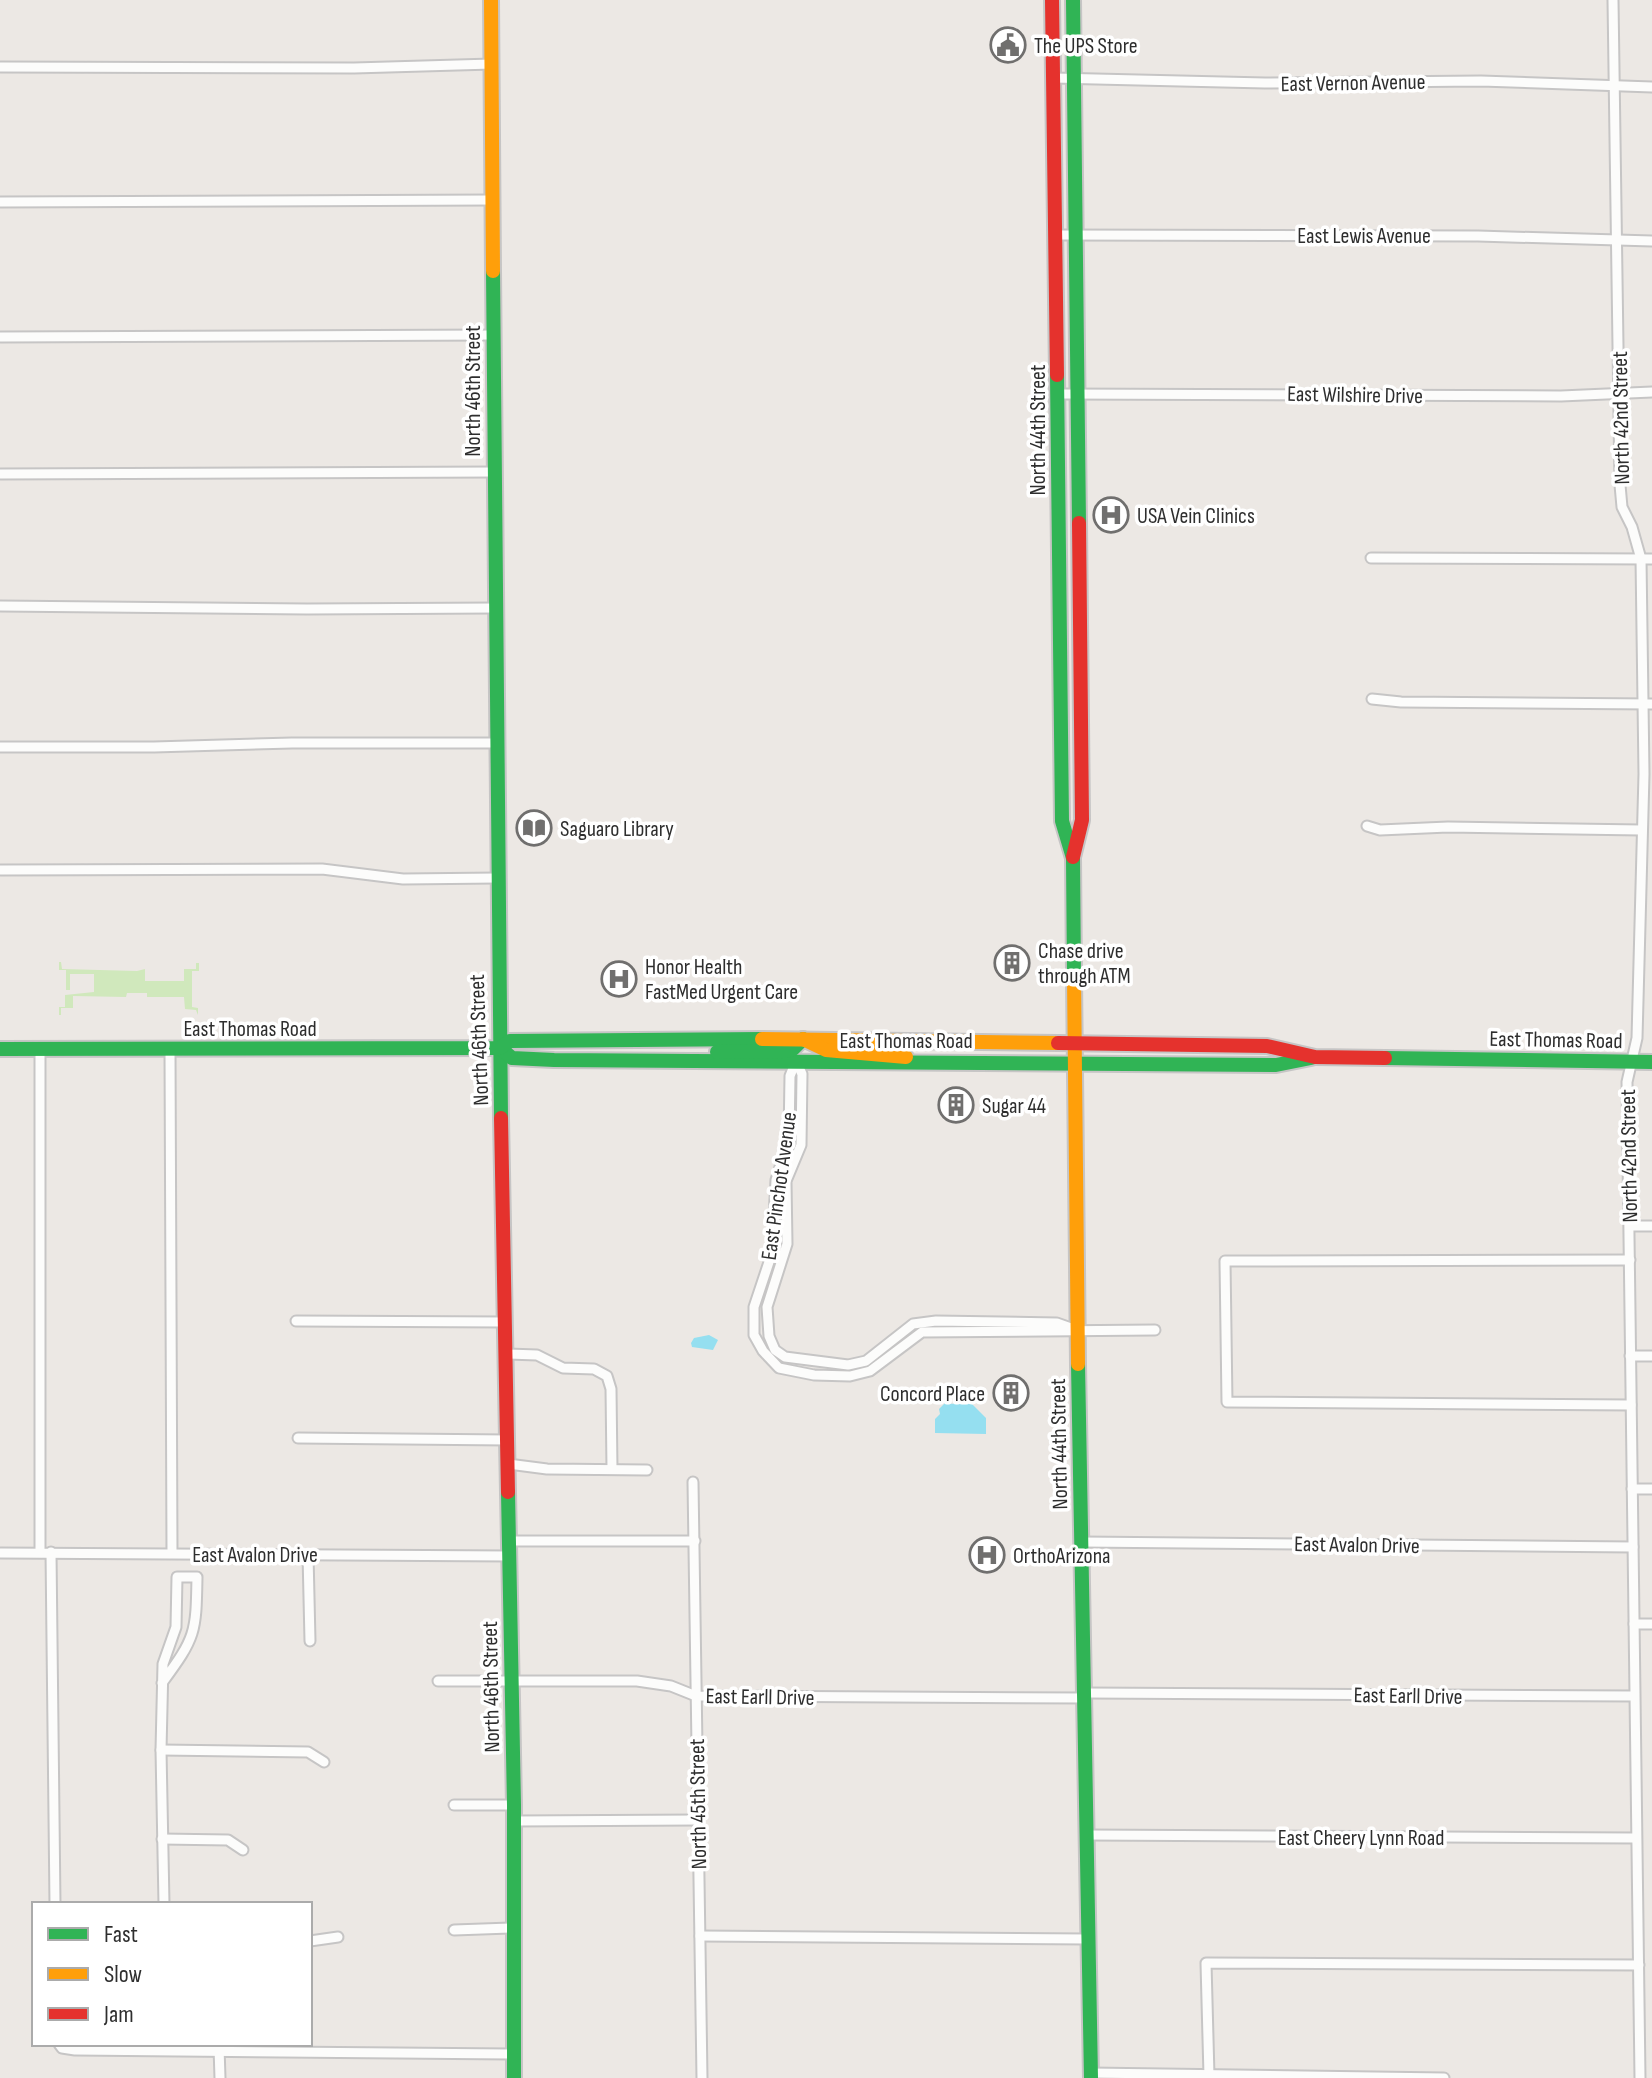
<svg xmlns="http://www.w3.org/2000/svg" width="1652" height="2078" font-family="'Sofia Sans Condensed',sans-serif">
	<rect width="100%" height="100%" fill="#ece8e4"/>
	<polygon fill="#d0e8bc" points="59,962 61,962 62,969 137,971 145,969 145,981 184,981 184,969 196,969 196,963 199,963 199,971 192,971 192,1007 198,1008 198,1015 196,1010 185,1009 184,997 147,997 147,993 127,993 126,997 73,996 73,1008 61,1008 61,1015 59,1015 59,1007 65,1007 65,995 94,992 94,974 70,974 70,990 66,990 66,970 59,970"/>
	<g fill="#95dff0">
		<polygon points="709,1335 718,1340 713,1350 692,1347 691,1343 694,1338"/>
		<polygon points="958,1393 962,1394 986,1418 986,1434 935,1433 935,1419 940,1414 939,1409 947,1401 952,1404 957,1402"/>
	</g>
	<g fill="none" stroke-linecap="round" stroke-linejoin="round">
		<defs>
			<g id="street">
				<polyline points="1613,0 1620,485 1622,507 1632,527 1641,559 1644,774 1637,1038 1627,1082 1640,2078"/>
				<polyline points="0,67 354,68 492,64"/>
				<polyline points="1054,78 1265,83 1481,81 1652,87"/>
				<polyline points="0,202 493,200"/>
				<polyline points="1057,235 1478,236 1652,241"/>
				<polyline points="0,337 494,335"/>
				<polyline points="1059,394 1561,396 1652,392"/>
				<polyline points="0,474 495,472"/>
				<polyline points="1371,558 1652,559"/>
				<polyline points="0,606 307,609 496,608"/>
				<polyline points="1372,699 1401,702 1652,704"/>
				<polyline points="0,747 154,747 292,743 497,743"/>
				<polyline points="1367,826 1380,830 1448,827 1641,830"/>
				<polyline points="0,870 322,869 403,879 497,878"/>
				<polyline points="40,1050 40,1552"/>
				<polyline points="170,1050 172,1553"/>
				<polyline points="796,1061 790,1076 789,1138 776,1180 772,1253 754,1307 754,1335 763,1351 779,1368 814,1375 850,1376 870,1371 922,1332 1155,1330"/>
				<polyline points="796,1061 802,1074 801,1145 786,1181 787,1244 767,1307 769,1336 775,1350 785,1357 848,1365 866,1361 913,1324 936,1321 1057,1323 1071,1328"/>
				<polyline points="1630,1226 1652,1226"/>
				<polyline points="1630,1260 1225,1261 1227,1402 1631,1405"/>
				<polyline points="296,1321 505,1322"/>
				<polyline points="506,1354 537,1355 563,1368 594,1369 607,1376 611,1389 612,1469"/>
				<polyline points="1630,1356 1652,1356"/>
				<polyline points="298,1438 508,1440"/>
				<polyline points="508,1464 547,1469 647,1470"/>
				<polyline points="693,1482 702,2078"/>
				<polyline points="1632,1489 1652,1489"/>
				<polyline points="510,1541 695,1541"/>
				<polyline points="1081,1542 1633,1547"/>
				<polyline points="51,1552 55,1904"/>
				<polyline points="0,1553 510,1556"/>
				<polyline points="308,1554 310,1641"/>
				<polyline points="1634,1624 1652,1624"/>
				<polyline points="438,1681 637,1681 671,1686 696,1696 1085,1698"/>
				<path d="M162,1683C196,1637 196,1633 197,1577H177L176,1627L163,1664L161,1750L164,1904"/>
				<polyline points="1085,1693 1634,1696"/>
				<polyline points="161,1750 308,1752 324,1762"/>
				<polyline points="454,1805 514,1805"/>
				<polyline points="514,1821 698,1820"/>
				<polyline points="1086,1835 1636,1838"/>
				<polyline points="162,1839 228,1840 243,1850"/>
				<polyline points="454,1930 512,1928"/>
				<polyline points="700,1936 1088,1939"/>
				<polyline points="310,1941 338,1937"/>
				<polyline points="59,2044 62,2048 75,2050 514,2054"/>
				<polyline points="219,2047 220,2078"/>
				<polyline points="1091,2073 1444,2078"/>
				<polyline points="1209,2076 1206,1963 1639,1965"/>
			</g>
			<g id="fast">
				<polyline points="1073,0 1079,523"/>
				<polyline points="493,271 501,1118"/>
				<polyline points="1057,375 1062,821 1073,858 1074,976"/>
				<polyline points="500,1048 512,1058 554,1060 1276,1065 1311,1058"/>
				<polyline points="0,1049 500,1048 510,1041 762,1039"/>
				<polyline points="717,1052 786,1051 793,1049 803,1039"/>
				<polyline points="1385,1058 1652,1062"/>
				<polyline points="1078,1364 1091,2078"/>
				<polyline points="508,1492 514,1805 514,2078"/>
			</g>
			<g id="slow">
				<polyline points="491,0 493,271"/>
				<polyline points="1074,976 1078,1364"/>
				<polyline points="762,1039 1058,1043"/>
				<polyline points="803,1039 826,1050 906,1057"/>
			</g>
			<g id="jam">
				<polyline points="1052,0 1057,375"/>
				<polyline points="1073,857 1082,820 1079,523"/>
				<polyline points="1058,1043 1267,1046 1315,1057 1385,1058"/>
				<polyline points="501,1118 508,1492"/>
			</g>
		</defs>
		<use href="#street" stroke="#c6c5c5" stroke-width="13"/>
		<use href="#fast" stroke="#c6c5c5" stroke-width="18"/>
		<use href="#slow" stroke="#c6c5c5" stroke-width="18"/>
		<use href="#jam" stroke="#c6c5c5" stroke-width="18"/>
		<use href="#street" stroke="#fcfcfb" stroke-width="9"/>
		<use href="#fast" stroke="#30b455" stroke-width="14"/>
		<use href="#slow" stroke="#ff9f0a" stroke-width="14"/>
		<use href="#jam" stroke="#e5322d" stroke-width="14"/>
	</g>
	<defs>
		<symbol id="civic-ring" viewBox="-11 -11 22 22"><circle r="9.5" fill="#fff" stroke="#706f6e" stroke-width="1.5"/><path d="M-.6-6.5H3V-4.5H.6V-3L4-1V1h2V6H-6V1h2V-1L-.6-3ZM-1.2 2.5V6h2.4V2.5Z" fill="#706f6e"/></symbol>
		<symbol id="hospital-ring" viewBox="-11 -11 22 22"><circle r="9.5" fill="#fff" stroke="#706f6e" stroke-width="1.5"/><path d="M-5-5h3v3.5h4V-5h3V5h-3V1.5h-4V5h-3Z" fill="#706f6e"/></symbol>
		<symbol id="library-ring" viewBox="-11 -11 22 22"><circle r="9.5" fill="#fff" stroke="#706f6e" stroke-width="1.5"/><path d="M-6-4Q-3-5.5-.7-3.5V5Q-3 3-6 4ZM6-4Q3-5.5 .7-3.5V5Q3 3 6 4Z" fill="#706f6e"/></symbol>
		<symbol id="building-ring" viewBox="-11 -11 22 22"><circle r="9.5" fill="#fff" stroke="#706f6e" stroke-width="1.5"/><path d="M-4-6H4V6H1V3H-1V6H-4ZM-2.5-4.3h1.7v1.8h-1.7ZM.8-4.3h1.7v1.8H.8ZM-2.5-1h1.7V.8h-1.7ZM.8-1h1.7V.8H.8Z" fill="#706f6e"/></symbol>
	</defs>
	<g fill-rule="evenodd">
		<use href="#civic-ring" x="988" y="25" width="40" height="40"/>
		<use href="#hospital-ring" x="1091" y="495" width="40" height="40"/>
		<use href="#library-ring" x="514" y="808" width="40" height="40"/>
		<use href="#building-ring" x="992" y="943" width="40" height="40"/>
		<use href="#hospital-ring" x="599" y="959" width="40" height="40"/>
		<use href="#building-ring" x="936" y="1085" width="40" height="40"/>
		<use href="#building-ring" x="991" y="1373" width="40" height="40"/>
		<use href="#hospital-ring" x="967" y="1535" width="40" height="40"/>
	</g>
	<g text-anchor="middle" stroke-width="7" stroke-linejoin="round" paint-order="stroke">
		<g font-size="22" fill="#2e2e2e" stroke="#fff" text-anchor="start">
			<text x="1034" y="53">The UPS Store</text>
			<text x="1137" y="523">USA Vein Clinics</text>
			<text x="560" y="836">Saguaro Library</text>
			<text x="1038" y="958">Chase drive<tspan x="1038" dy="25">through ATM</tspan></text>
			<text x="645" y="974">Honor Health<tspan x="645" dy="25">FastMed Urgent Care</tspan></text>
			<text x="982" y="1113">Sugar 44</text>
			<text x="985" y="1401" text-anchor="end">Concord Place</text>
			<text x="1013" y="1563">OrthoArizona</text>
		</g>
		<g font-size="22" fill="#2e2e2e" stroke="#fff">
			<text transform="translate(1353 82) rotate(-1)" y="8">East Vernon Avenue</text>
			<text x="1364" y="243">East Lewis Avenue</text>
			<text transform="translate(472 391) rotate(-90)" y="8">North 46th Street</text>
			<text transform="translate(1355 394) rotate(1)" y="8">East Wilshire Drive</text>
			<text transform="translate(1620 418) rotate(-91)" y="8">North 42nd Street</text>
			<text transform="translate(1037 430) rotate(-90)" y="8">North 44th Street</text>
			<text x="250" y="1036">East Thomas Road</text>
			<text transform="translate(1556 1039) rotate(1)" y="8">East Thomas Road</text>
			<text transform="translate(478 1040) rotate(-92)" y="8">North 46th Street</text>
			<text x="906" y="1048">East Thomas Road</text>
			<text transform="translate(1628 1156) rotate(-91)" y="8">North 42nd Street</text>
			<text transform="translate(778 1186) rotate(-82)" y="8">East Pinchot Avenue</text>
			<text transform="translate(1058 1444) rotate(-91)" y="8">North 44th Street</text>
			<text transform="translate(1357 1544) rotate(1)" y="8">East Avalon Drive</text>
			<text x="255" y="1562">East Avalon Drive</text>
			<text transform="translate(490 1687) rotate(-91)" y="8">North 46th Street</text>
			<text transform="translate(1408 1695) rotate(1)" y="8">East Earll Drive</text>
			<text transform="translate(760 1696) rotate(1)" y="8">East Earll Drive</text>
			<text transform="translate(697 1804) rotate(-91)" y="8">North 45th Street</text>
			<text x="1361" y="1845">East Cheery Lynn Road</text>
		</g>
	</g>
	<rect x="32" y="1902" width="280" height="144" fill="#ffffff" stroke="#ababab" stroke-width="2"/>
	<rect x="48" y="1928" width="40" height="12" fill="#30b455" stroke="#ababab" stroke-width="2"/>
	<text x="104" y="1942" font-size="24" fill="#2e2e2e">Fast</text>
	<rect x="48" y="1968" width="40" height="12" fill="#ff9f0a" stroke="#ababab" stroke-width="2"/>
	<text x="104" y="1982" font-size="24" fill="#2e2e2e">Slow</text>
	<rect x="48" y="2008" width="40" height="12" fill="#e5322d" stroke="#ababab" stroke-width="2"/>
	<text x="104" y="2022" font-size="24" fill="#2e2e2e">Jam</text>
</svg>
